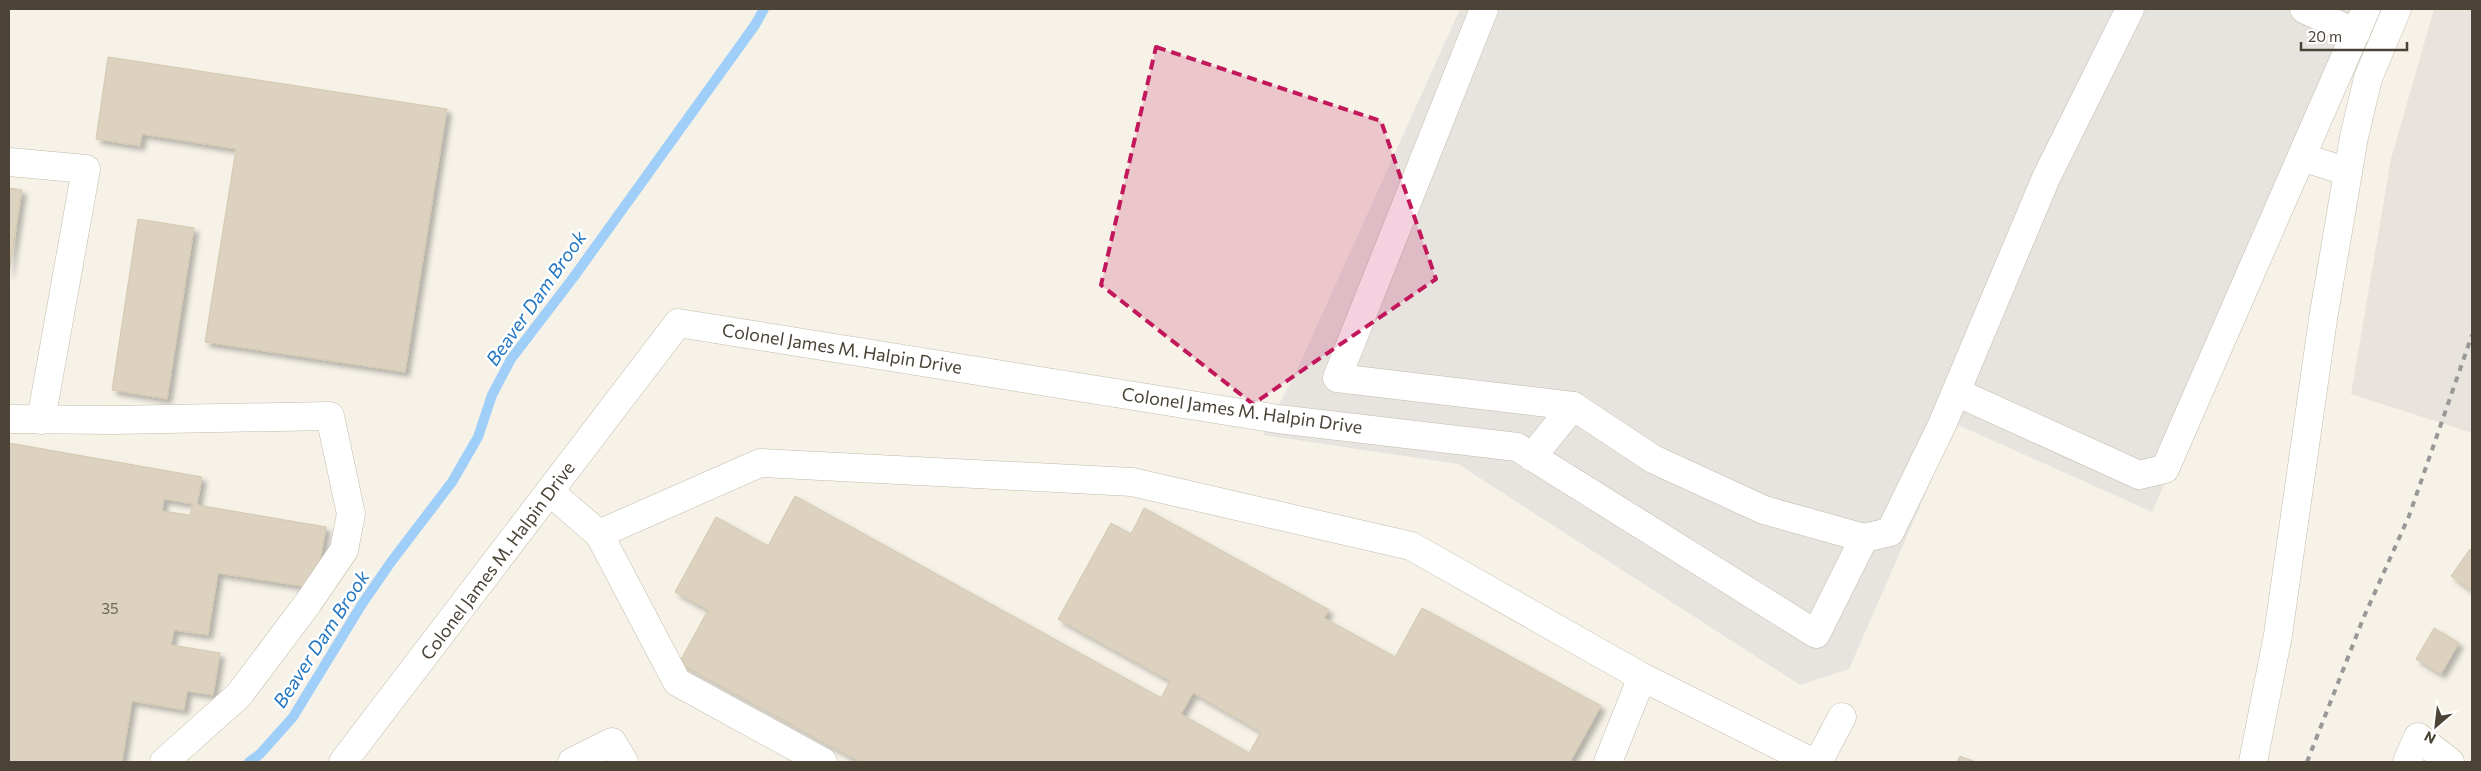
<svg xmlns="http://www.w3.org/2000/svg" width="2481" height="771" font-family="Commissioner,sans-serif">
	<defs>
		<filter id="shadow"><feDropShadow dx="4.5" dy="4.5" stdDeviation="2.5" flood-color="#0004"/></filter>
	</defs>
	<rect width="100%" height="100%" fill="#f6f2e8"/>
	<polygon fill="#e8e4dd" points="2434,9 2472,9 2472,433 2351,394 2391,159"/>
	<polygon fill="#e7e4e0" points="1460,9 2376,9 2152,512 1956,424 1849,669 1800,685 1458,464 1263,435 1296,372"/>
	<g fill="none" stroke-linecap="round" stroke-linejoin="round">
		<polyline stroke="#9fcff8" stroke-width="10" points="249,762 260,754 293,717 362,604 391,562 452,482 478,437 492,395 511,359 573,278 755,25 764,9"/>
	</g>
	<g fill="#dcd2bf" stroke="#d4c8af" fill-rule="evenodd" filter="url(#shadow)">
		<polygon points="108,57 447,109 405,372 205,342 236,149 142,134 140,146 96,139"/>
		<polygon points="9,188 22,190 9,274"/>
		<polygon points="138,219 194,228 167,399 112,390"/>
		<path d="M9,443L202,477L197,505L326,527L320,562L308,587L218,573L208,635L174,630L171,645L220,653L213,695L187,691L184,710L132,701L122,762H9ZM164,499L193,504L190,515L162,511Z"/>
		<path d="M795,496L1161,698L1170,681L1058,619L1111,523L1131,534L1144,508L1329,610L1324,618L1395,657L1422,608L1601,706L1570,762H860L679,663L708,610L675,592L716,517L768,546ZM1193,693L1261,732L1249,753L1181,714Z"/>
		<polygon points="2470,549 2472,551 2472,591 2451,576"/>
		<polygon points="2434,628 2459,643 2441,674 2416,659"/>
		<polygon points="1960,756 1975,762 1957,762"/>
	</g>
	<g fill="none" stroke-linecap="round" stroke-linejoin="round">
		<defs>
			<g id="minor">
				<polyline points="1484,9 1337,378 1573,406"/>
				<polyline points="2304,9 2356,33"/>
				<polyline points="2302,157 2348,172"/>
				<polyline points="9,162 86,169 41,420"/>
				<polyline points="1956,392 2139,475 2165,469 2366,9"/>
				<polyline points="9,419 114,420 330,416 351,514 344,550 308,603 239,695 164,762"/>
				<polyline points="550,492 599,534 677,682 823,762"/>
				<polyline points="599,534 760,463 1132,482 1411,546 1642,677 1608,762"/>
				<polyline points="1864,538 1890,532 1942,425 2046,178 2130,9"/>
				<polyline points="1642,677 1812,762"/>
				<polyline points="343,762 678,323 1278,419 1517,447 1816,634 1864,538 1764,510 1653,459 1573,406 1532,457"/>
				<polyline points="572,762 612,742 624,762"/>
				<polyline points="1818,762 1842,717"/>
				<polyline points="2253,762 2278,635 2323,319 2354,137 2368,78 2397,9"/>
				<polyline points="2407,762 2418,737 2450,762"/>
			</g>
		</defs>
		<use href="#minor" stroke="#c2bbaa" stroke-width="29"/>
		<use href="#minor" stroke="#fff" stroke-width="28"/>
		<polyline stroke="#989898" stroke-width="4" stroke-dasharray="6 6" stroke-linecap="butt" points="2307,762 2363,619 2409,516 2472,335"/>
	</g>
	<path fill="#c2185b" fill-opacity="0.2" stroke="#c2185b" stroke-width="4" stroke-dasharray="10 6" stroke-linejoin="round" d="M1156,47L1381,121L1436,279L1253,404L1101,285Z"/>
	<g text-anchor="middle" stroke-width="5" stroke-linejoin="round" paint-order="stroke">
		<g font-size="15" fill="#6e6758">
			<text x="110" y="614">35</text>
		</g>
		<g font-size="18" fill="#4a4336" stroke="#fff">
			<text transform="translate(842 349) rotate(9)" y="6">Colonel James M. Halpin Drive</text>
			<text transform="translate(1242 411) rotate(8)" y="6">Colonel James M. Halpin Drive</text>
			<text transform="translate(498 561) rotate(-53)" y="6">Colonel James M. Halpin Drive</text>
		</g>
		<g font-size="19" font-style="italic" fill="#2376c2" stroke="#fff">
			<text transform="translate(536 298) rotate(-55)" y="7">Beaver Dam Brook</text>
			<text transform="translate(321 639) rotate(-57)" y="7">Beaver Dam Brook</text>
		</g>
	</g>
	<rect width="2481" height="771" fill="none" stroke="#4a4336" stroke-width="20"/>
	<g transform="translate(2436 726) rotate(208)" stroke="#ffffff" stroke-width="4" paint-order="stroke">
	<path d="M0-4L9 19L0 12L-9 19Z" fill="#4a4336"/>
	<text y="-8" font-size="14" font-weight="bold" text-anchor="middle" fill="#4a4336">N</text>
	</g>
	<path d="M2301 42v8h106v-8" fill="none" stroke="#4a4336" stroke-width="2.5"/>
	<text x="2308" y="42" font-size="15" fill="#4a4336" stroke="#ffffff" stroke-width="4" paint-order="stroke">20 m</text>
</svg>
